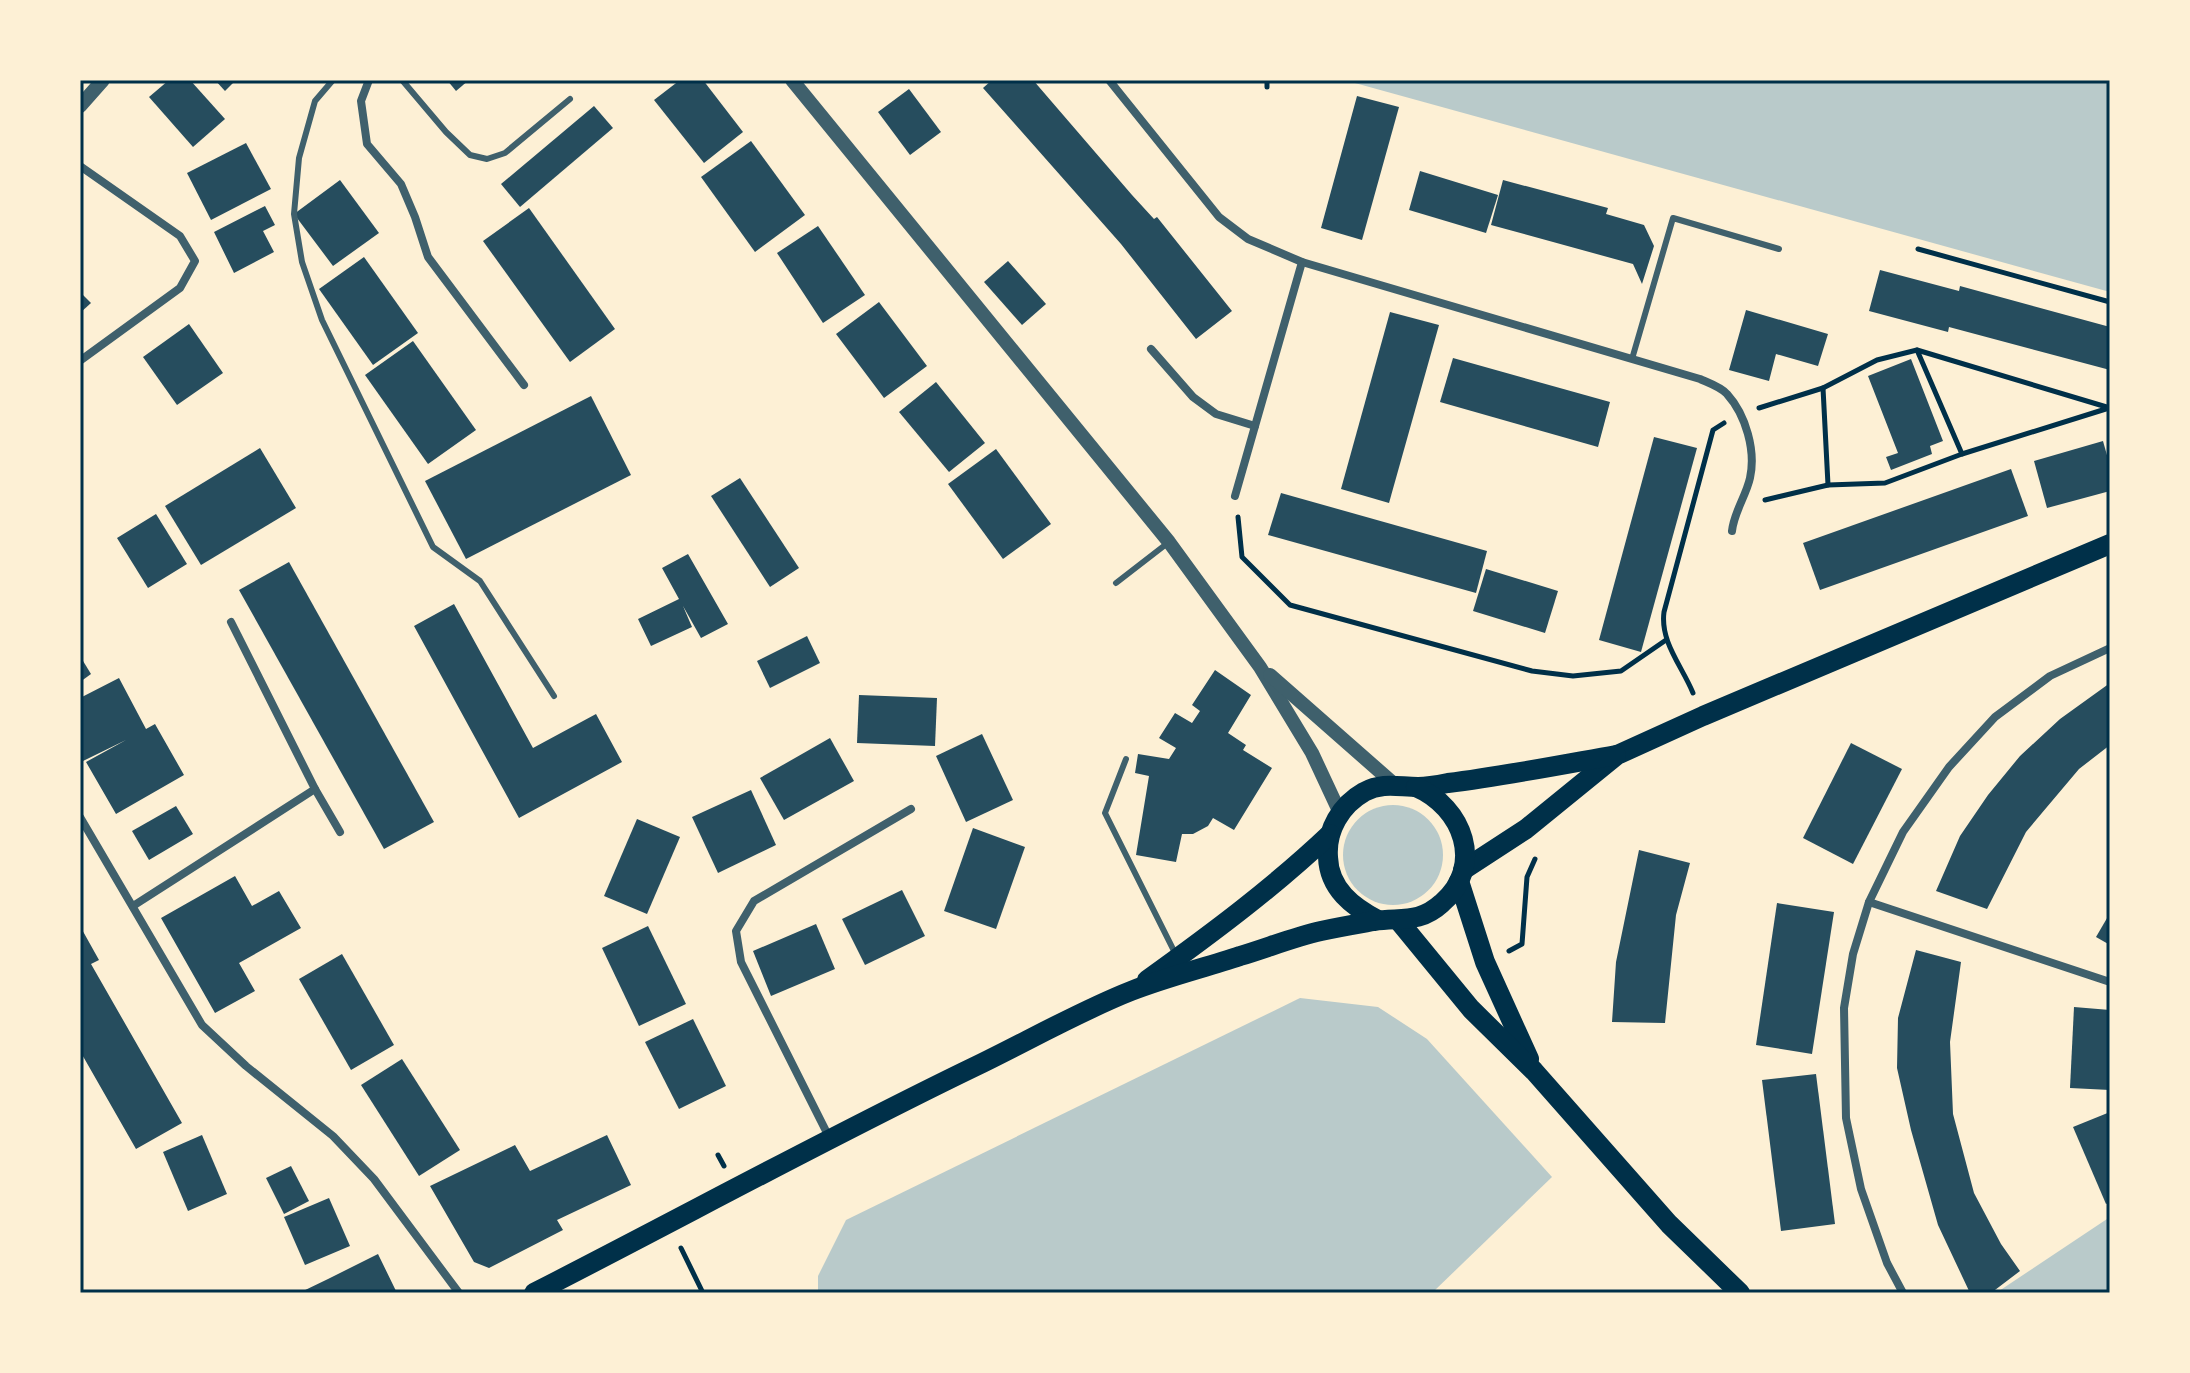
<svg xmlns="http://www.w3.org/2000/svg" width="2190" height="1373" font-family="Manrope,sans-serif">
	<rect width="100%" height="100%" fill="#fdf0d5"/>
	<g fill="#b9caca">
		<polygon points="1344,80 2110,80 2110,292"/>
		<circle cx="1393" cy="855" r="50"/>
		<polygon points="1300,998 1378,1007 1427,1039 1552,1177 1432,1293 818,1293 818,1276 846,1220"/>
		<polygon points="2110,1217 2110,1293 1996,1293"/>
	</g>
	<g fill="#264d5e">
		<polygon points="169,80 190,80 225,119 193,147 149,97"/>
		<polygon points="215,80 236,80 225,91"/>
		<polygon points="447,80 469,80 456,91"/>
		<polygon points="680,80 703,80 743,132 704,163 654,100"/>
		<polygon points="992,80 1033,80 1132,195 1154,219 1157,217 1232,311 1196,339 1121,244 983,88"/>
		<polygon points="909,89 941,132 910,155 878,112"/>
		<polygon points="1357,96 1399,107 1362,240 1321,228"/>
		<polygon points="594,106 613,128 520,207 501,184"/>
		<polygon points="751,141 805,215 755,252 701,177"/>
		<polygon points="246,143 271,189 211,220 187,173"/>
		<polygon points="1420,171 1498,195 1486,233 1409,210"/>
		<polygon points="340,180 379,233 333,266 294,214"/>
		<polygon points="1503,180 1608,208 1606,214 1644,225 1654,246 1642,284 1633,264 1491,225"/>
		<polygon points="265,206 275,225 263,231 274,252 234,273 214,232"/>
		<polygon points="529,208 615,329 570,362 483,241"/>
		<polygon points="818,226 865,295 823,323 777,253"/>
		<polygon points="364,257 418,333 373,365 319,289"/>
		<polygon points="1008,261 1046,304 1022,325 984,282"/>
		<polygon points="1880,270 1959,291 1960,286 2110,327 2110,370 1949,327 1948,332 1869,311"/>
		<polygon points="80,292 91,303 80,313"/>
		<polygon points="879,302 927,366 884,398 836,334"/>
		<polygon points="1746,310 1828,334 1818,366 1776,354 1769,381 1729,370"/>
		<polygon points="1390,312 1439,325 1389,503 1341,489"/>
		<polygon points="189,324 223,373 177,405 143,357"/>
		<polygon points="413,341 476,430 428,464 365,375"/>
		<polygon points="1453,358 1610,402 1598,447 1440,402"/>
		<polygon points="1911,359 1943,441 1930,446 1932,454 1891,470 1886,457 1898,453 1868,376"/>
		<polygon points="936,382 985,443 949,472 899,412"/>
		<polygon points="591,396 631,475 466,559 425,481"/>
		<polygon points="1654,437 1697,448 1641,652 1599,640"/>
		<polygon points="2103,441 2110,466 2110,491 2047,508 2034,461"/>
		<polygon points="260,448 296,508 201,565 165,506"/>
		<polygon points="996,449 1051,524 1003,559 948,484"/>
		<polygon points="2011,469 2028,516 1820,590 1803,543"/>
		<polygon points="740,478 799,568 770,587 711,496"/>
		<polygon points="1281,493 1487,551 1476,593 1268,535"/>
		<polygon points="156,514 187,564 148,588 117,538"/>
		<polygon points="688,554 728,624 701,638 683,606 692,627 651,646 638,619 679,599 662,568"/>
		<polygon points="289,562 434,822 384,849 239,590"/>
		<polygon points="1486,569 1558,591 1545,633 1473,611"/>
		<polygon points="454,604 533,748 596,714 622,762 519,818 414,626"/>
		<polygon points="807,636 820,663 770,688 757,661"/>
		<polygon points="80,656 91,674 80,682"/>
		<polygon points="1215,670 1251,695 1228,733 1246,745 1243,750 1272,768 1234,830 1213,818 1208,826 1193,834 1182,834 1176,862 1136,855 1149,776 1135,773 1138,754 1169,759 1176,748 1159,738 1175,713 1192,723 1200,711 1192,705"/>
		<polygon points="119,678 146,729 155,724 184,775 116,814 86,762 126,740 83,761 80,756 80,698"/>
		<polygon points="2110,683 2110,745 2079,769 2026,832 1987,909 1936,891 1960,836 1988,795 2020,756 2060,719"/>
		<polygon points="859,695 937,698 935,746 857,743"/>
		<polygon points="982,734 1013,800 966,822 936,756"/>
		<polygon points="830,738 854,781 784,820 760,778"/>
		<polygon points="1851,743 1902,769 1853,864 1803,838"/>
		<polygon points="751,790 776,845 718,873 692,817"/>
		<polygon points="176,806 193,834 149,860 132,831"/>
		<polygon points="637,819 680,837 647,914 604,896"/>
		<polygon points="973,828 1025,847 996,929 944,911"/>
		<polygon points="1639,850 1690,863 1676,915 1665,1023 1612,1022 1616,962"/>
		<polygon points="235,876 252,906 279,891 301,928 239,963 255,991 215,1013 161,918"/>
		<polygon points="902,890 925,936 865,965 842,919"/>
		<polygon points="1777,903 1834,912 1812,1054 1756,1045"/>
		<polygon points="2110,913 2110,945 2096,937"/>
		<polygon points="816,924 835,969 771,996 753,951"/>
		<polygon points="80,926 99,960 91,964 182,1123 136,1149 80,1051"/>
		<polygon points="648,926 686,1004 639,1026 602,948"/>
		<polygon points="1916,950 1961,962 1950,1042 1953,1114 1974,1193 2001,1244 2020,1271 1991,1293 1970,1293 1938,1225 1911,1130 1897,1068 1898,1018"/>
		<polygon points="342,954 394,1045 351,1070 299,979"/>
		<polygon points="2074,1007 2110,1010 2110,1090 2070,1088"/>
		<polygon points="693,1019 726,1086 679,1109 645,1042"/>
		<polygon points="402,1059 460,1150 419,1176 361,1085"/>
		<polygon points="1816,1074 1835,1224 1781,1231 1762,1080"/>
		<polygon points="2110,1112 2110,1202 2106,1204 2073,1127"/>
		<polygon points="202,1135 227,1194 188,1211 163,1152"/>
		<polygon points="607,1135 631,1185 557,1220 563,1230 489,1268 474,1262 430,1186 515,1145 530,1171"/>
		<polygon points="291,1166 309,1201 284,1214 266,1178"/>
		<polygon points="329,1198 350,1246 305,1265 284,1217"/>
		<polygon points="378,1254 397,1293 299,1293 328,1279"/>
	</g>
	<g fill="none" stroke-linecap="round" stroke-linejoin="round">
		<g stroke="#003049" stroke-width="5">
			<polyline points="1267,87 1267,80"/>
			<polyline points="1918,249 2110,302"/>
			<polyline points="1917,350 1962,454"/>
			<polyline points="1823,388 1828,485"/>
			<polyline points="1759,408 1823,388 1877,360 1917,350 2110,408"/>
			<polyline points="1765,500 1828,485 1885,483 1962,454 2109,408"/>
			<polyline points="1238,517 1242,557 1290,605 1532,671 1573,676 1621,671 1666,640"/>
			<path d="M1693,693C1682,666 1660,642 1664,612L1713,430L1724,423"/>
			<polyline points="1509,951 1522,944 1527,877 1535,859"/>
			<polyline points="718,1155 724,1166"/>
			<polyline points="681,1248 703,1293"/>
		</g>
		<g stroke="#3f606c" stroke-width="6">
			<polyline points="333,80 315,101 299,158 294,214 302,262 322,320 433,547 480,581 554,696"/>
			<polyline points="402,80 446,132 470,155 487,159 505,153 570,99"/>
			<polyline points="1632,359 1673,218 1779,249"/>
			<polyline points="1116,583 1169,542"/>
			<polyline points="1126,759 1105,813 1176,955"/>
		</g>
		<g stroke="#3f606c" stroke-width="8">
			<polyline points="369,80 361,101 367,144 401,184 415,217 428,257 524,385"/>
			<path d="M1109,80L1219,217L1248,239L1302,262L1700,379C1709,383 1721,387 1727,394C1746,415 1756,451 1750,478C1746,496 1734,512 1732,531"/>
			<polyline points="80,166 180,236 195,261 180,288 81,360"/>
			<polyline points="1151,349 1193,397 1216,414 1255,426"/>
			<polyline points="1235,496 1302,262"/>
			<polyline points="315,789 340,832"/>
			<polyline points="80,817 202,1025 246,1066 333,1136 374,1179 459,1293"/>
			<polyline points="1869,902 2110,982"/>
			<polyline points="133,906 315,789 231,622"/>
			<polyline points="829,1137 741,962 736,931 754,901 911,809"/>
			<polyline points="1903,1293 1887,1263 1861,1189 1846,1118 1844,1008 1853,954 1869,902 1903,832 1949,767 1995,717 2050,676 2110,648"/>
		</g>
		<g stroke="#3f606c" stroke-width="14">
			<polyline points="792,80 1169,542 1260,667 1312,753 1340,813"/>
			<polyline points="80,106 103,80"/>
			<polyline points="1270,675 1394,784"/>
		</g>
		<g stroke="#003049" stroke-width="20">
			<polyline points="1463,870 1526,829 1617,755 1703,716 2110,544"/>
			<polyline points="1459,881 1485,962 1529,1059"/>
			<path d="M1378,920C1353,907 1329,889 1328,857C1326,830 1341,805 1364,792C1383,782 1398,787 1418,787C1428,787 1438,785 1448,783C1504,776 1560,765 1616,755"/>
			<polyline points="1398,920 1471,1009 1534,1071 1669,1224 1740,1293"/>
			<path d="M1147,980C1211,934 1273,888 1330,834"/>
			<path d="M534,1293C681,1218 825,1139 974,1067C1024,1043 1080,1011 1131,991C1167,977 1204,968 1240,956C1267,948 1294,937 1321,931C1339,927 1357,924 1374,921C1401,917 1419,924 1442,903C1485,866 1463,807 1416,787"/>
		</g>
	</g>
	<rect width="2190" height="1373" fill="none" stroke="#fdf0d5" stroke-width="164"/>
	<rect x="82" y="82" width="2026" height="1209" fill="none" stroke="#003049" stroke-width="3"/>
</svg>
